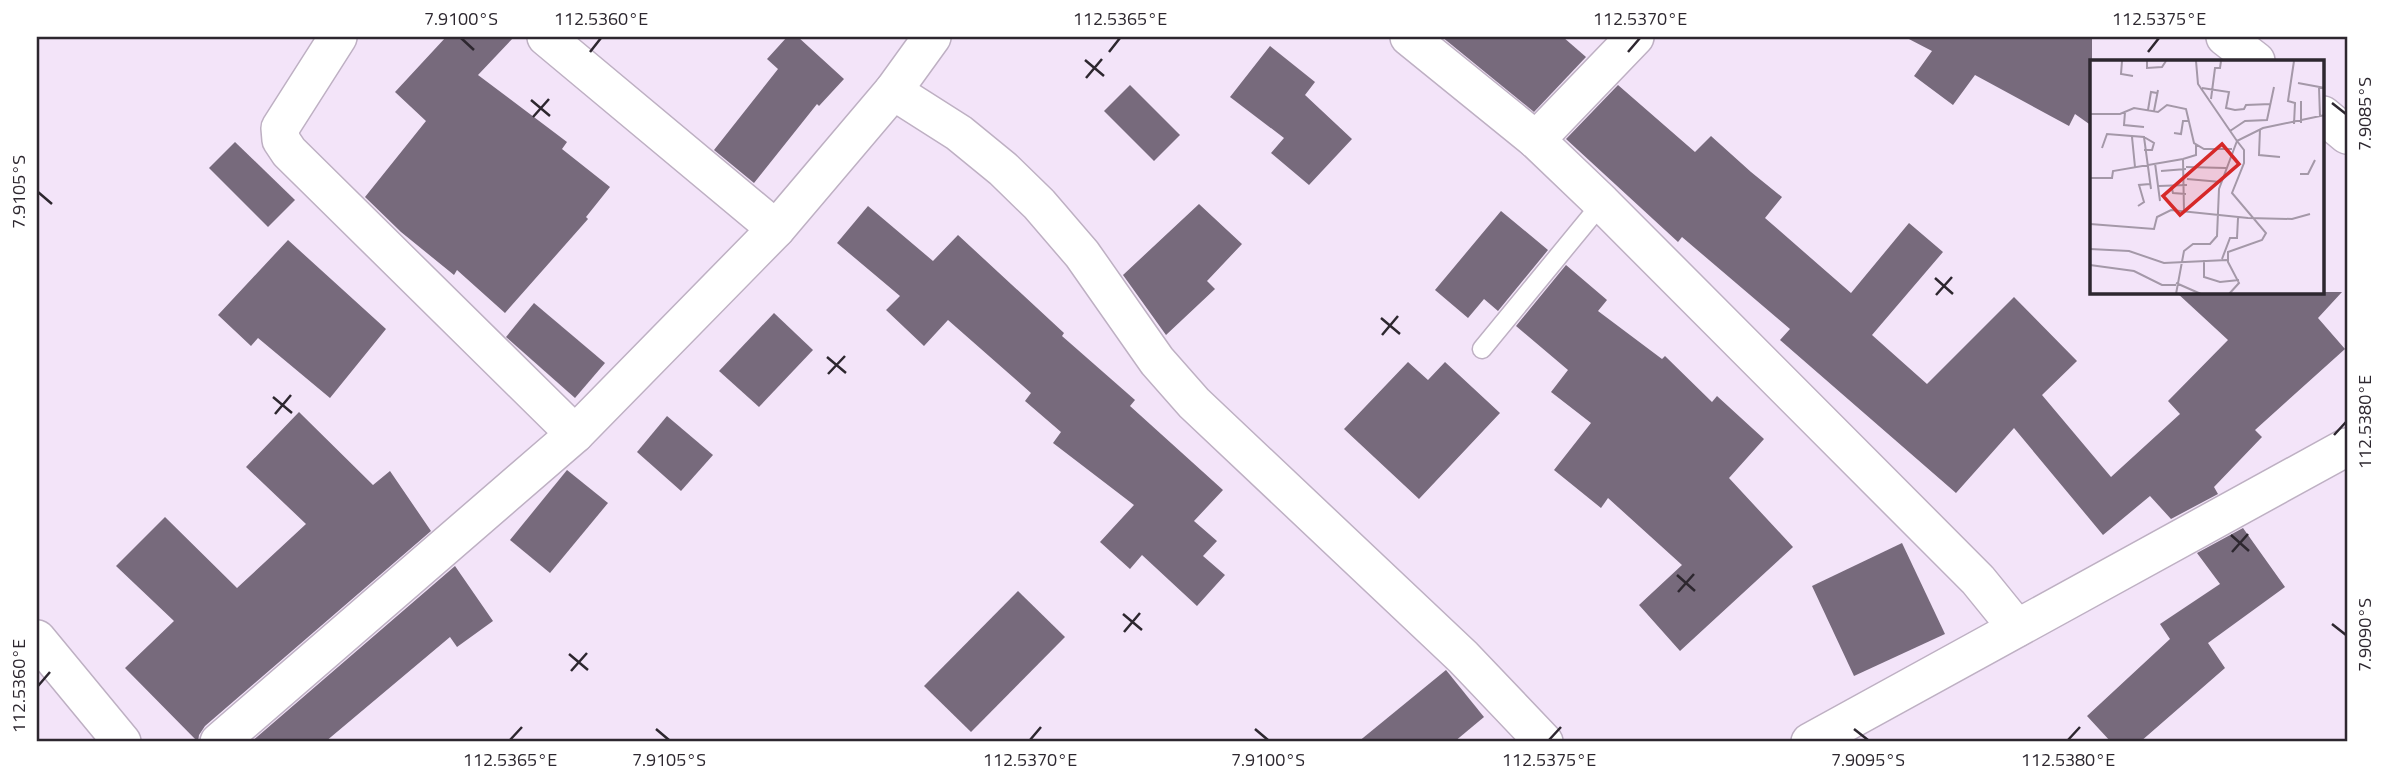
<svg xmlns="http://www.w3.org/2000/svg" width="2384" height="779" font-family="'Titillium Web',sans-serif">
	<rect width="100%" height="100%" fill="#f3e4f9"/>
	<g fill="#776a7c">
		<polygon points="446,37 514,37 478,75 567,142 562,149 610,187 586,217 588,219 505,313 457,270 454,275 401,232 365,197 426,121 395,92"/>
		<polygon points="787,37 798,37 844,79 819,106 817,104 754,183 714,150 778,69 767,59"/>
		<polygon points="1442,37 1563,37 1586,57 1534,112"/>
		<polygon points="1905,37 2092,37 2092,126 2075,114 2069,126 1975,75 1953,105 1914,76 1932,51"/>
		<polygon points="1270,46 1315,82 1305,95 1352,139 1309,185 1271,153 1284,138 1230,97"/>
		<polygon points="1130,85 1180,135 1154,161 1104,111"/>
		<polygon points="1618,85 1695,152 1711,136 1751,172 1782,197 1765,218 1851,293 1909,223 1943,252 1872,335 1927,384 2014,297 2077,361 2042,395 2111,477 2180,414 2168,401 2228,340 2176,292 2342,292 2318,318 2345,349 2255,430 2262,437 2214,487 2218,494 2171,519 2150,496 2103,535 2014,428 1956,493 1780,340 1790,329 1682,237 1678,242 1566,139"/>
		<polygon points="235,142 295,200 268,227 209,168"/>
		<polygon points="1199,204 1242,244 1207,281 1215,289 1166,335 1123,275"/>
		<polygon points="868,206 933,261 958,235 1064,333 1062,336 1135,400 1130,406 1223,490 1194,521 1217,541 1203,556 1225,575 1197,606 1142,555 1130,569 1100,542 1134,505 1053,443 1061,432 1025,401 1031,393 948,320 924,346 886,310 900,296 837,243"/>
		<polygon points="1501,211 1548,250 1498,311 1484,299 1468,318 1435,290"/>
		<polygon points="288,240 386,329 330,398 258,338 251,346 218,315"/>
		<polygon points="1566,265 1607,300 1598,311 1662,359 1665,356 1712,402 1717,396 1764,439 1729,478 1793,547 1680,651 1639,605 1682,565 1608,498 1601,508 1554,470 1591,423 1551,392 1568,370 1516,326"/>
		<polygon points="534,303 605,363 575,398 506,337"/>
		<polygon points="774,313 813,350 759,407 719,371"/>
		<polygon points="1408,362 1428,380 1445,362 1500,413 1419,499 1344,429"/>
		<polygon points="299,412 373,485 390,471 431,531 205,726 199,735 198,742 125,668 174,621 116,566 165,517 237,588 306,524 246,467"/>
		<polygon points="667,416 713,455 681,491 637,452"/>
		<polygon points="567,470 608,503 550,573 510,540"/>
		<polygon points="2243,528 2285,587 2208,643 2225,668 2140,742 2111,742 2087,716 2170,639 2160,624 2220,584 2197,553"/>
		<polygon points="1902,543 1945,634 1854,676 1812,586"/>
		<polygon points="455,566 493,621 457,647 450,637 325,742 251,742"/>
		<polygon points="1018,591 1065,637 971,732 924,686"/>
		<polygon points="1446,670 1484,717 1454,742 1358,742"/>
	</g>
	<g fill="none" stroke-linecap="round" stroke-linejoin="round">
		<defs>
			<polyline id="lane" points="1482,349 1602,203"/>
			<g id="street">
				<polyline points="338,37 280,128 281,140 289,152 575,434"/>
				<polyline points="546,37 776,229"/>
				<polyline points="1409,37 1536,140 1602,203 1978,580 2017,628"/>
				<polyline points="2225,37 2256,61"/>
				<polyline points="893,91 959,133 1003,169 1039,204 1082,254 1157,361 1194,403 1463,657 1544,742"/>
				<polyline points="2323,115 2347,135"/>
				<polyline points="1536,140 1635,37"/>
				<polyline points="37,639 122,742"/>
				<polyline points="219,742 575,434 776,229 893,91 932,37"/>
				<polyline points="1810,742 2347,447"/>
			</g>
		</defs>
		<use href="#lane" stroke="#beb0c3" stroke-width="21"/>
		<use href="#street" stroke="#beb0c3" stroke-width="40"/>
		<use href="#lane" stroke="#fff" stroke-width="18"/>
		<use href="#street" stroke="#fff" stroke-width="37"/>
	</g>
	<path fill="none" stroke="#2d272f" stroke-width="2.5" d="M461,38L474,50M590,52L601,38M1109,52L1120,38M1628,52L1640,38M2148,52L2159,38M1085,60L1104,76M1086,78L1102,59M531,100L550,116M2332,103L2346,114M533,117L549,99M38,192L52,204M1935,278L1953,294M1936,295L1952,277M1381,318L1400,334M1382,335L1398,316M827,357L846,373M828,374L845,356M273,397L292,413M275,414L291,395M2334,435L2346,422M2231,535L2249,551M2232,552L2248,534M1677,575L1695,591M1678,592L1694,574M1123,614L1142,630M2332,624L2346,635M1124,632L1140,613M569,654L588,670M571,671L587,653M38,686L50,672M656,729L669,740M1255,729L1268,740M1854,729L1868,740M510,740L522,727M1030,740L1041,727M1549,740L1561,727M2068,740L2080,727"/>
	<g transform="translate(2090 60)">
		<rect width="234" height="234" fill="#f3e4f9"/>
		<path fill="none" stroke="#a498a8" stroke-width="2" d="M32,1L31,14L43,16M57,1V8L72,7L76,1M106,1L108,24L147,81L173,68L235,55M204,1L198,41L205,43L204,64M208,23L235,28M229,27L230,57M112,28L139,32L136,48L145,50L154,49L156,45L181,44M121,39L125,8H130L131,1M211,41V63M58,50L61,32L67,33M64,51L68,30M35,52L34,65L54,67M0,54H30L44,48L68,52L77,45L96,49L104,83L114,89H142M170,69L169,95L190,97M140,71L155,61L177,60L184,27M84,73L91,74L93,61H99M42,77L45,107M12,88L17,74L54,77L61,129M54,90H62L64,83L54,77M93,99L94,152M65,103L70,141M96,107L136,108M71,111L96,109M210,114H218L225,100M0,118H22L23,111L93,99L106,95V84M97,119L131,122M81,125L83,133L96,134M69,126L97,125M48,146L54,142L49,125L60,124M0,164L64,169L67,157L81,150L158,158L202,159L220,154M0,189L39,191L74,203L137,200M132,199L140,178H147L148,158M114,200V217L130,222L149,220M0,205L44,211L72,225H86M86,223L111,234M86,234L94,191L103,184H120L127,176L129,129L147,81L154,90V103L142,133L176,173L172,180L138,192V202L149,223L139,234"/>
		<path fill="#d62828" fill-opacity="0.15" stroke="#d62828" stroke-width="3.5" d="M132,84L149,104L90,155L73,136Z"/>
		<rect width="234" height="234" fill="none" stroke="#2d272f" stroke-width="3.5"/>
	</g>
	<rect width="2384" height="779" fill="none" stroke="#ffffff" stroke-width="77"/>
	<rect x="38" y="38" width="2308" height="702" fill="none" stroke="#2d272f" stroke-width="2.5"/>
	<g font-size="18" text-anchor="middle" fill="#2d272f">
		<text x="461" y="25">7.9100°S</text>
		<text x="601" y="25">112.5360°E</text>
		<text x="1120" y="25">112.5365°E</text>
		<text x="1640" y="25">112.5370°E</text>
		<text x="2159" y="25">112.5375°E</text>
		<text transform="translate(2365 114) rotate(-90)" y="6">7.9085°S</text>
		<text transform="translate(19 192) rotate(-90)" y="6">7.9105°S</text>
		<text transform="translate(2365 422) rotate(-90)" y="6">112.5380°E</text>
		<text transform="translate(2365 635) rotate(-90)" y="6">7.9090°S</text>
		<text transform="translate(19 686) rotate(-90)" y="6">112.5360°E</text>
		<text x="510" y="766">112.5365°E</text>
		<text x="669" y="766">7.9105°S</text>
		<text x="1030" y="766">112.5370°E</text>
		<text x="1268" y="766">7.9100°S</text>
		<text x="1549" y="766">112.5375°E</text>
		<text x="1868" y="766">7.9095°S</text>
		<text x="2068" y="766">112.5380°E</text>
	</g>
</svg>
